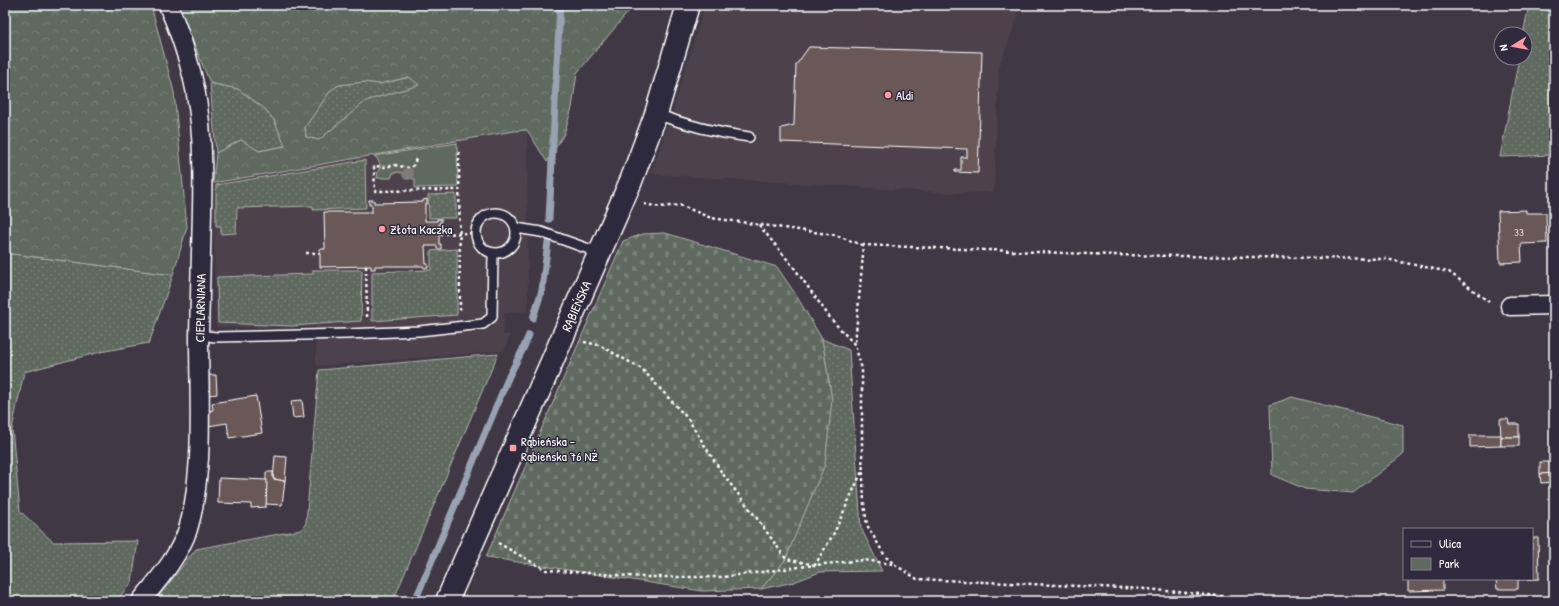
<svg xmlns="http://www.w3.org/2000/svg" width="1559" height="606" font-family="'Patrick Hand',sans-serif">
	<defs>
		<pattern id="grass-dots" width="8" height="8" patternUnits="userSpaceOnUse"><rect width="8" height="8" fill="#5f695e"/><path d="M2 2h.1M6 6h.1" fill="none" stroke="#778076" stroke-width="1.8" stroke-linecap="round"/></pattern>
		<pattern id="forest-crowns" width="20" height="18" patternUnits="userSpaceOnUse"><rect width="20" height="18" fill="#5f695e"/><path d="M2 6a3 3 0 1 1 6 0M12 15a3 3 0 1 1 6 0" fill="none" stroke="#778076"/></pattern>
		<pattern id="cemetery-stones" width="16" height="16" patternUnits="userSpaceOnUse"><rect width="16" height="16" fill="#5f695e"/><path d="M2 7V4a2 2 0 0 1 4 0v3zM10 15v-3a2 2 0 0 1 4 0v3z" fill="#778076"/></pattern>
	</defs>
	<rect width="100%" height="100%" fill="#413845"/>
	<filter id="ink" filterUnits="userSpaceOnUse"><feTurbulence type="fractalNoise" baseFrequency=".025" numOctaves="2"/><feDisplacementMap in="SourceGraphic" scale="8" xChannelSelector="R" yChannelSelector="G"/><feConvolveMatrix kernelMatrix="1 2 1 2 8 2 1 2 1" color-interpolation-filters="sRGB"/></filter>
	<g filter="url(#ink)">
		<g fill="#4e424b">
			<polygon points="705,5 1022,5 999,67 994,192 952,193 651,174 673,110"/>
			<polygon points="527,130 528,311 504,313 503,335 510,335 504,351 316,366 316,326 295,328 216,327 213,183 514,131"/>
		</g>
		<g fill="url(#grass-dots)" stroke="#afb4ae">
			<polygon points="1529,5 1554,5 1554,155 1500,157 1519,58 1525,58 1525,34 1523,34"/>
			<polygon points="410,77 420,85 366,101 319,141 306,137 305,127 331,90 339,85 364,82 379,84"/>
			<polygon points="210,83 238,89 265,109 274,120 285,146 259,151 241,140 216,153"/>
			<polygon points="365,160 366,208 313,210 313,206 237,208 236,233 221,234 221,226 216,226 216,185"/>
			<polygon points="456,194 456,218 429,218 428,195"/>
			<polygon points="457,249 457,315 372,321 372,272 431,270 431,251"/>
			<polygon points="5,253 173,275 149,343 100,352 24,372 12,429 20,511 53,542 138,541 132,582 116,601 5,601"/>
			<polygon points="313,270 362,270 361,321 292,326 218,323 217,277 313,274"/>
			<polygon points="822,339 849,350 861,528 882,571 820,572 794,582 761,589 786,559 793,539 832,400"/>
			<polygon points="498,354 393,601 155,601 196,549 301,530 306,523 319,370"/>
		</g>
		<g fill="url(#forest-crowns)" stroke="#afb4ae" fill-rule="evenodd">
			<polygon points="5,5 149,5 152,9 174,92 187,227 173,275 5,253"/>
			<path d="M178,5H634L577,73L572,108L564,134L547,162L527,130L514,131L213,183L216,153L241,140L259,151L285,146L274,120L265,109L238,89L210,83ZM409,77L419,85L366,101L319,140L306,137L305,127L331,90L339,85L364,82L379,84Z"/>
			<polygon points="1292,397 1403,425 1403,454 1353,493 1305,489 1272,475 1270,405"/>
		</g>
		<polygon fill="url(#cemetery-stones)" stroke="#afb4ae" points="665,233 777,267 796,295 822,339 832,400 825,464 785,560 761,589 702,591 486,557 623,241 643,234"/>
		<polygon fill="#5f695e" stroke="#afb4ae" points="457,143 458,187 415,188 415,179 406,178 404,174 399,172 393,173 391,178 377,178 378,171 381,167 377,158 374,156"/>
		<g fill="none" stroke-linecap="round" stroke-linejoin="round">
			<g stroke="#98a2b2" stroke-width="7">
				<polyline points="549,219 560,5"/>
				<polyline points="533,318 542,290 548,242"/>
				<polyline points="415,601 509,376 523,349 529,335"/>
			</g>
		</g>
		<g fill="#6b5959" stroke="#fff">
			<polygon points="809,47 982,52 978,173 955,172 955,170 961,170 961,157 967,157 967,149 781,142 781,128 794,125 796,65"/>
			<polygon points="427,199 427,204 425,204 425,221 437,221 437,219 441,219 441,223 439,223 439,244 441,244 441,249 437,249 437,246 425,246 426,264 428,264 428,268 424,268 423,266 375,266 375,269 371,269 371,266 320,267 320,249 325,249 324,212 372,212 372,205 369,205 369,200 374,200 374,203 423,202 423,200"/>
			<polygon points="1526,210 1526,213 1546,213 1547,243 1521,244 1522,262 1500,263 1498,211"/>
			<polygon points="208,375 216,375 217,394 209,395"/>
			<polygon points="256,396 262,433 229,438 227,423 208,426 208,411 213,410 212,403"/>
			<polygon points="302,400 304,417 293,418 291,401"/>
			<polygon points="1500,419 1508,419 1509,424 1519,424 1519,437 1501,437"/>
			<polygon points="1470,435 1501,435 1501,446 1470,447"/>
			<rect x="1501" y="437" width="18" height="9"/>
			<polygon points="275,456 287,457 285,481 273,479"/>
			<polygon points="1540,462 1553,462 1554,473 1540,474"/>
			<polygon points="266,472 273,472 273,479 285,481 282,505 266,504"/>
			<polygon points="1554,473 1554,482 1541,483 1540,474"/>
			<polygon points="219,478 267,480 266,507 251,508 251,504 218,503"/>
			<polygon points="1532,538 1538,538 1539,579 1518,580 1518,589 1497,589 1496,579 1532,579"/>
			<polygon points="1408,579 1443,579 1443,590 1408,591"/>
		</g>
		<g fill="none" stroke-linecap="round" stroke-linejoin="round">
			<defs>
				<g id="service">
					<path d="M656,114C686,125 717,133 749,137"/>
					<circle cx="496" cy="233" r="20"/>
					<polyline points="516,228 541,232 600,253"/>
					<polyline points="199,335 216,337 347,334 419,331 474,325 483,324 492,317 493,253"/>
				</g>
				<g id="minor">
					<polyline points="1510,306 1554,305"/>
					<path d="M141,601C159,579 179,556 188,529C195,506 197,482 199,458C201,417 199,376 199,335C200,293 201,252 202,211C203,165 203,120 192,75C186,51 178,28 168,5"/>
				</g>
				<polyline id="tertiary" points="447,601 631,181 656,114 688,5"/>
			</defs>
			<use href="#service" stroke="#fff" stroke-width="12"/>
			<use href="#minor" stroke="#fff" stroke-width="21"/>
			<use href="#tertiary" stroke="#fff" stroke-width="25"/>
			<g stroke="#fff" stroke-width="2.5" stroke-dasharray="3 3" stroke-linecap="butt">
				<polyline points="459,152 460,310"/>
				<polyline points="416,159 413,166 409,168 395,165 385,167 374,166 375,191 459,190"/>
				<polyline points="644,204 660,207 680,205 711,218 835,235 862,245 863,254 855,344"/>
				<polyline points="759,225 795,269 831,319 855,345 862,369 862,453 864,504 867,525 885,556 894,564 917,579 1146,589 1271,601"/>
				<polyline points="439,234 476,233"/>
				<polyline points="862,245 1114,255 1386,259 1449,272 1489,302"/>
				<polyline points="306,253 320,253"/>
				<polyline points="366,266 367,317"/>
				<polyline points="584,342 599,345 642,369 688,419 722,473 759,521 786,559 815,565 864,560 892,564"/>
				<polyline points="498,543 546,570 643,577 723,577 815,565 834,533 862,471"/>
			</g>
			<use href="#service" stroke="#2f2a3d" stroke-width="9"/>
			<use href="#minor" stroke="#2f2a3d" stroke-width="18"/>
			<use href="#tertiary" stroke="#2f2a3d" stroke-width="22"/>
		</g>
		<circle fill="#7e7c7f" cx="408" cy="174" r="6"/>
	</g>
	<g fill="#ff9aa2" stroke="#2f2a3d" stroke-width="1.5">
		<circle cx="888" cy="95" r="4"/>
		<circle cx="382" cy="229" r="4"/>
		<rect x="509" y="444" width="8" height="8" rx="2"/>
	</g>
	<g text-anchor="middle" stroke-width="3" stroke-linejoin="round" paint-order="stroke">
		<g font-size="11" fill="#dad6d6">
			<text x="1519" y="236">33</text>
		</g>
		<g font-size="13" fill="#fff" stroke="#2f2a3d" text-anchor="start">
			<text x="896" y="100">Aldi</text>
			<text x="390" y="234">Złota Kaczka</text>
			<text x="521" y="446">Rąbieńska -<tspan x="521" dy="15">Rąbieńska 76 NŻ</tspan></text>
		</g>
		<g font-size="13" fill="#fff" stroke="#2f2a3d">
			<text transform="translate(576 306) rotate(-66)" y="5">RĄBIEŃSKA</text>
			<text transform="translate(200 308) rotate(-89)" y="5">CIEPLARNIANA</text>
		</g>
	</g>
	<rect width="1559" height="606" fill="none" stroke="#2f2a3d" stroke-width="20"/>
	<rect x="10" y="10" width="1539" height="586" fill="none" stroke="#fff" stroke-width="1.5" filter="url(#ink)"/>
	<rect x="1403" y="528" width="130" height="52" fill="#2f2a3d" stroke="#827f8b"/>
	<rect x="1411" y="541" width="20" height="6" fill="#2f2a3d" stroke="#827f8b"/>
	<text x="1439" y="548" font-size="12" fill="#ffffff">Ulica</text>
	<rect x="1411" y="558" width="20" height="12" fill="#5f695e" stroke="#827f8b"/>
	<text x="1439" y="568" font-size="12" fill="#ffffff">Park</text>
	<g transform="translate(1513 46) rotate(259)"><circle r="19" fill="#2f2a3d" stroke="#827f8b"/>
	<path d="M0-3L7 15L0 10L-7 15Z" fill="#ff9aa2"/>
	<text y="-6" font-size="11" font-weight="bold" text-anchor="middle" fill="#ffffff">N</text>
	</g>
</svg>
